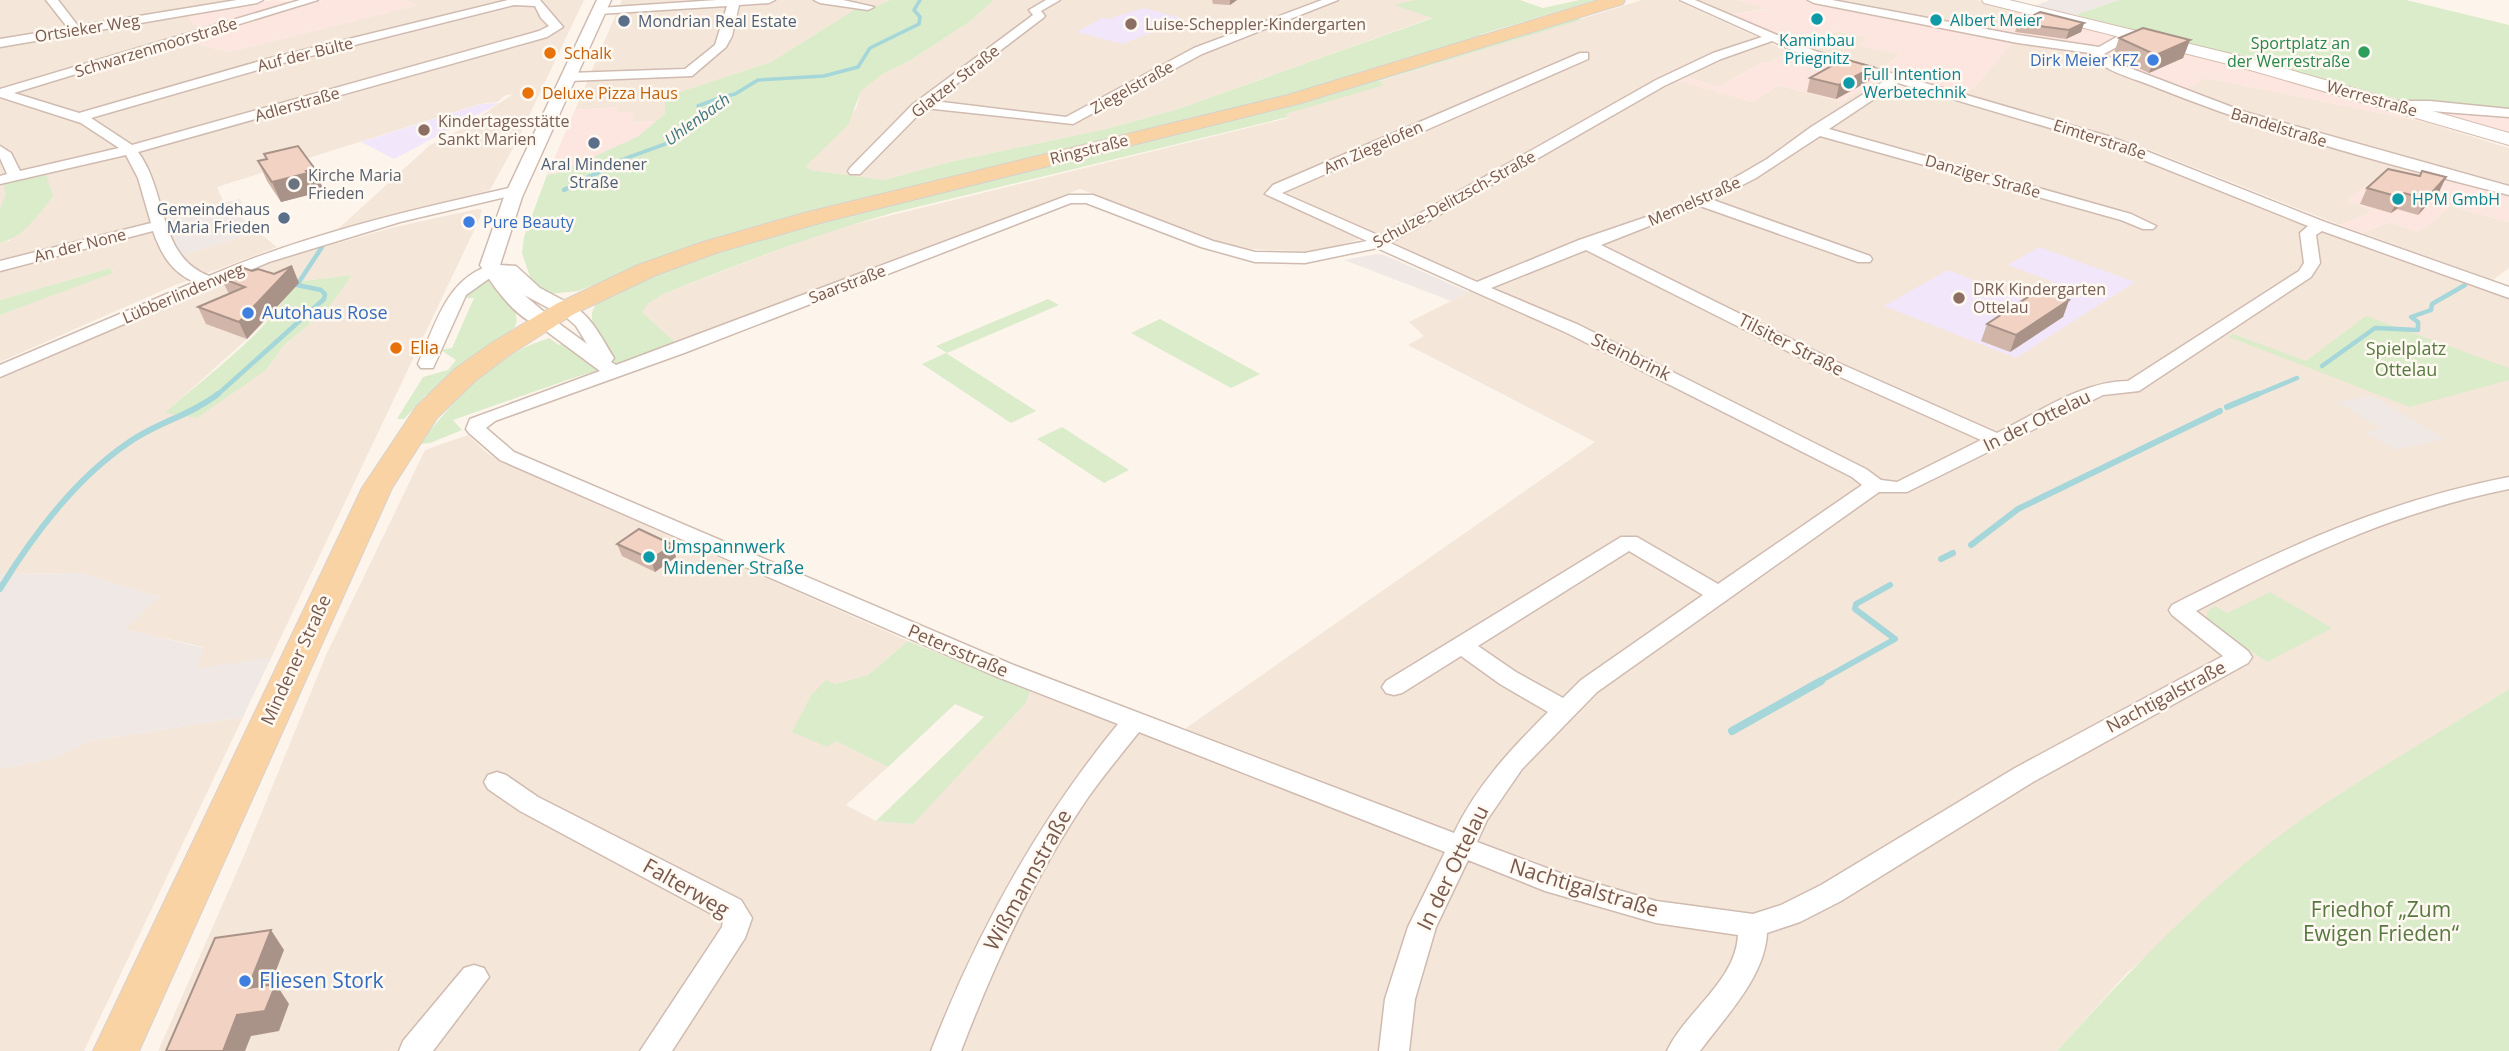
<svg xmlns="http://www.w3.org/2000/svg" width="2509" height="1051" font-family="'Open Sans',sans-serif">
	<rect width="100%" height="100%" fill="#fdf5eb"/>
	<g fill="#f5e6da" fill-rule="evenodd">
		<polygon points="0,0 243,0 210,28 0,91"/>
		<polygon points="404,0 584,0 516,143 490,190 338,229 430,145 460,130 513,94 506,95 497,102 480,104 217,187 224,203 167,216 180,256 258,232 277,247 173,286 0,362 0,315 113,272 110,268 0,300 0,243 9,241 33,221 4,183 7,194 0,208 0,96 186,41 229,52 417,5"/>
		<polygon points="622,0 890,0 878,6 854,10 771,62 666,97 665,114 657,121 630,123 615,113 617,107 575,110"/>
		<polygon points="994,0 1414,0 1396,5 1434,17 1175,110 1106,129 954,161 884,180 810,170 806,166 812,157 856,109 861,91 884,73 911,60 969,22"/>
		<polygon points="1642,0 1676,0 1790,52 1768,63 1763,62 1718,87 1686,77 1680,81 1752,102 1779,85 1841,102 1878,80 2100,143 2295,220 2509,298 2509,689 2313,812 2126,974 2057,1051 158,1051 243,858 327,653 425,450 468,435 487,453 498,460 908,641 868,675 835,684 836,741 888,767 846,805 876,821 912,824 1026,703 1030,691 1168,744 1189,726 1595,442 1408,345 1424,336 1409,322 1469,292 1467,278 1400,249 1360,239 1317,252 1251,249 1222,243 1080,189 676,343 642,312 649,303 663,294 827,231 1288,118 1286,114 1383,84 1377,82"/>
		<polygon points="1698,0 1738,0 1769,8 1732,15"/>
		<polygon points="1806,0 1976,0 2023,11 1987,29 2088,48 2206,78 2425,122 2509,148 2509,194 2392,181 2347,201 2371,210 2366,215 2340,225 2150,150 2089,129 1966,94 1980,81 2013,41"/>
		<polygon points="1836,31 1868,37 1859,45 1900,54 1880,71 1798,45"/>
		<polygon points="2450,206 2509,222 2509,268 2493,280 2362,233 2389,222 2417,231 2428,226"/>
		<path d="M477,209L482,210L479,220L271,658L195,669L203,647L123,629L160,597L80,573L0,574V379L246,272L287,257L395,227ZM352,275L328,309L284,345L266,370L166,412L257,330L288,297L294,282Z"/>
		<polygon points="243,717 84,1051 0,1051 0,769 52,759 90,741"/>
	</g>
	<g fill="#fde6df">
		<polygon points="273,0 296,2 210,28 193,24 186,14"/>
		<polygon points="323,0 404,0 418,5 229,52 186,41"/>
		<polygon points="1738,0 1806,0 2014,41 1980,81 1966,94 1880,71 1900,54 1858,45 1867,37 1836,31 1798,45 1732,15 1767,9"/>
		<polygon points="2023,11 2266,74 2425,122 2206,78 2184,91 2133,71 2102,54 1985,30"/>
		<polygon points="1790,52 1878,80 1841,102 1779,85 1752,102 1678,81 1686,77 1718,87 1763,62 1768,63"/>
		<polygon points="618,107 616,113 634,111 631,123 657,121 637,137 615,149 558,173 547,175 575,110"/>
		<polygon points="2430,111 2509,114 2509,135"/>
		<polygon points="2409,168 2509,194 2509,222 2450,206 2428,226 2417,231 2389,222 2362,233 2340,225 2366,215 2371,210 2346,201 2373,179 2392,181"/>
	</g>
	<g fill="#efe8e4">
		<polygon points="2050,0 2119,0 2076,15 2032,7"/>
		<polygon points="240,199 248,215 241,217 258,232 180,256 167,216"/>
		<polygon points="1377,254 1384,255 1469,292 1451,301 1344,260"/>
		<polygon points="2371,395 2445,439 2395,450 2365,432 2380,428 2337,402"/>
		<polygon points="80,573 160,597 124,629 204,648 196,668 271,658 243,717 90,741 53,759 0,769 0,574"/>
	</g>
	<g fill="#f2e7fa">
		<polygon points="1144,8 1184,19 1123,44 1077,32 1102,18 1108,19"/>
		<polygon points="500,103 394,159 361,142 481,104"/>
		<polygon points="2039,247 2135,282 2016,358 1884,306 1948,270 2044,307 2072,289 2008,265"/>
	</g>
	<g fill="#daecc9">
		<polygon points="890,0 994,0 969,22 911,60 884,73 861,91 848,125 806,166 810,170 884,180 954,161 1106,129 1175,110 1433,18 1394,5 1414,0 1520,0 1543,8 1580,0 1596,0 1482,34 1474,40 1257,105 700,243 578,291 549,294 538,291 531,280 522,253 524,237 547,175 558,173 637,137 665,114 665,97 771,62 854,10 878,6"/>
		<polygon points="2119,0 2406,0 2509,25 2509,111 2398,99 2076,15"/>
		<path d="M1578,16L1581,20L1379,81L1384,85L1286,114L1288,117L892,213C813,235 738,264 663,294L649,303L642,312L676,343L647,356L573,378L453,420L462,430L430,443L419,444C458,397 489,357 549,338L559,345L597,331C589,320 591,312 597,301L669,268L811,224L1039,166Z"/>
		<path d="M46,174L53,196C39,214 23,238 0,243V208L6,194L3,183Z"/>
		<polygon points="110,268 113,273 0,315 0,300"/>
		<path d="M352,275L328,309L284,345L266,370L197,418L165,413C204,377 274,329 294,282Z"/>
		<path d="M489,278C500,292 523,309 515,327L435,392L426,395L404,419H397L423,377L448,370L456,360L441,350L452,348L474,298H463L466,290Z"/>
		<polygon points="1048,299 1059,305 947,353 936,346"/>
		<polygon points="2366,316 2509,368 2509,380 2410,407 2229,337 2233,334 2306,361"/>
		<polygon points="1160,319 1260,374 1231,388 1131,333"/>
		<polygon points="946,353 1036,411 1011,423 922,364"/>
		<polygon points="1062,427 1129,470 1104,483 1037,439"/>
		<polygon points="2270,592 2332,628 2267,662 2215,626 2207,618 2207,611 2215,606 2227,613"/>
		<polygon points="908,641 1030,691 1026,703 913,824 876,821 984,717 955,704 888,767 836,741 827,747 792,732 812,694 826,680 835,684 868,675"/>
		<path d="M2509,689V1051H2057C2134,966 2219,876 2314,811C2378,768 2444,730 2509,689Z"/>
	</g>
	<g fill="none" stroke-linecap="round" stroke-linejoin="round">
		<g stroke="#a5d6d9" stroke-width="3.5">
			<polyline points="698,106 722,97"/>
			<polyline points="596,173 613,163 668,143 693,120 716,106 723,97 735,94 758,80 824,76 858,67 870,48 919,24 920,17 914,10 920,0"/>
		</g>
		<g stroke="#a5d6d9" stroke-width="4.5">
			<polyline points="564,190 599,172"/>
			<polyline points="2322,366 2375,328 2418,330 2418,322 2411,317 2431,310 2432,304 2465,285"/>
			<polyline points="216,396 324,299 325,294 321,290 297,285 322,247"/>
			<polyline points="2254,396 2297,378"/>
		</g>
		<g stroke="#a5d6d9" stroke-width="6">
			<polyline points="2227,407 2258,394"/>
			<polyline points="1971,545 2018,509 2220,411"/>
			<polyline points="1941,559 1953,553"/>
			<path d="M0,589C33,535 75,479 128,443C156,423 191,415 218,394"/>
			<polyline points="1818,682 1895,639 1855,609 1856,604 1890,585"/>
		</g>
		<polyline stroke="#a5d6d9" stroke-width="8" points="1732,731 1821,681"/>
		<defs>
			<g id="minor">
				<polygon points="46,0 58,0 78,26 237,0 263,0 257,3 0,47 0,39 68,28"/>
				<path d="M300,0H318L14,93L79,113L267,59L508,0H540L563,27L547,37L138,152C168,192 157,256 209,276C307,234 410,210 513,187L518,188L520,191L518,194L400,222L269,262L0,377V365L195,282C172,273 161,254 153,231L0,271V261L151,223L138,178L126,155L0,184V176L7,174L0,158V146L11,153L20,171L119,148L81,123L0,97V89ZM514,5L535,6L541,18L549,26L539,31L132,145L91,118L275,65Z"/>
				<polygon points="717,0 775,0 769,3 739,5 732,36 726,47 692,76 569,81 563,77 569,73 685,69 715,45 727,6 599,14 593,11 599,8"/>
				<polygon points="814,0 843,0 874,7 868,10 820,3"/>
				<polygon points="1046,0 1060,0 1041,11 1045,16 1043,18 934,101 1066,117 1194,48 1322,0 1338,0 1202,54 1073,124 925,108 860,174 850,174 848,171 850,168 912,105 1033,15 1029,10"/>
				<path d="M1680,0H1695L1815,51L2111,137L2325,222L2509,287V298L2322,231L2316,235L2320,263L2311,277L2139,391L2103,395L1907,492H1879L1597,692L1522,769L1487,820L1477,842L1560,873L1656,901L1753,914L1781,905L1821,885L2015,768L2223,656L2172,615L2169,610L2172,605C2286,547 2382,502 2509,477V489C2395,512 2299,557 2196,611L2248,651L2252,657L2248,663L2033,782L1841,901L1800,922L1767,933C1765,977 1725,1017 1700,1051H1667C1685,1012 1736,981 1738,935L1656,923L1545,891L1468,860L1436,927L1415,999L1409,1051H1379L1385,999L1408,927L1445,852L1139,732C1122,753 1105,774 1089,796C1035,875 995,962 961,1051H931C977,932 1037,823 1118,724L995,676L500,460L469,433L466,429L470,419L600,371L538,325L535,321L538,317H550L587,344L576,326L557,309L559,305C584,299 603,341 614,358L611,362L616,365L1069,195H1093L1213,241L1255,252L1305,253L1367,241L1265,194L1273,185L1580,53H1588V59L1282,193L1380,236L1656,80L1713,53L1762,37ZM1772,41L1807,57L1886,80L1811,127L1767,159L1724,184L1661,212L1579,240L1477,282L1390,243L1664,86L1721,59ZM1898,83L2101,143L2308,226L2300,233L2304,263L2299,271L2128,381C2082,381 2038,413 1997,433L1841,364L1601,245L1700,206L1858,262H1870L1872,259L1870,256L1713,200L1756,178L1820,136L2121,220L2143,229H2153L2156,226L2131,214L1829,129ZM1071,203H1086L1201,247L1255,262L1305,263L1377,248L1567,333L1852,477L1862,485L1718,584L1637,537H1621L1386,681L1382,687L1386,693L1394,695L1402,693L1461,656L1500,684L1548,712C1511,749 1477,785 1454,833L1011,664L514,452L486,428L495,421L684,353ZM1586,250L1829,372L1981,440L1897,482L1881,480L1866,469L1579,325L1491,288ZM1629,551L1703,595L1581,680L1563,698L1516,672L1478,646Z"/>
				<path d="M1808,0H1832L2018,35L2099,47L2127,31H2135V37L2104,54L2127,67L2245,112L2509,186V195C2388,165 2266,132 2150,85C2130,77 2102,71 2090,53L2018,43L1814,3Z"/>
				<polygon points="2397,101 2430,101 2509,109 2509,117 2392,108 2392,102"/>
				<path d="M493,265L501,270L466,295L433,368H421L418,364C435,326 447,276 493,265Z"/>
				<polygon points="497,772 506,775 538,797 741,900 752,918 745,938 672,1051 640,1051 722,927 723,920 520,811 488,789 484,782 488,775"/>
				<polygon points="474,965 484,968 489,977 433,1051 399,1051 403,1041 464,968"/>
			</g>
			<path id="tertiary" d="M597,0H611L522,197L500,265L516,266L540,288L572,305L576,309L572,313H558L524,295L555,321L552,326C524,332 493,286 480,265L504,197Z"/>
			<polygon id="secondary" points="1982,0 2009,0 2252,59 2509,133 2509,145 2240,67 1984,3"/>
			<polygon id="primary" points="1599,0 1625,0 1623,4 1301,103 820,223 719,252 656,275 574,314 508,356 475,381 437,418 392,488 139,1051 93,1051 362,488 416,407 455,369 490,344 556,304 638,265 703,242 804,213 1288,95"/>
		</defs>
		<use href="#minor" stroke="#d0bbb0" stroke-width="3"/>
		<use href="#tertiary" stroke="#d0bbb0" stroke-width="3"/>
		<use href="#secondary" stroke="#d5bdb0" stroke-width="2"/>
		<use href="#primary" stroke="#d9d1cd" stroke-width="2"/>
		<use href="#minor" fill="#fff" fill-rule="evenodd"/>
		<use href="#tertiary" fill="#fff" fill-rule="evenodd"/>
		<use href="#secondary" fill="#fff" fill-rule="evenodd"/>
		<use href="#primary" fill="#fad3a5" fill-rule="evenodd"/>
	</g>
	<g fill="#d0b5a8">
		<polygon points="1212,0 1237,0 1230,5 1213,4"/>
		<polygon points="2018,23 2084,23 2081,32 2066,39 2015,32"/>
		<polygon points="2119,38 2190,40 2183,58 2149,73 2113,56"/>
		<polygon points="1810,78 1869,81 1836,99 1807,92"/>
		<polygon points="264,154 315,169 323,189 315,191 316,193 281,202 267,181 258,161 266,159"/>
		<polygon points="2420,176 2446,177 2439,192 2418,215 2397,209 2391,213 2360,204 2367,188"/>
		<polygon points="292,266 299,283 247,339 206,324 198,307 229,294 221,278 252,271 274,274"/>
		<polygon points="2069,300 2063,317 2010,352 1981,341 1987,324"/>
		<polygon points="617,544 676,557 655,572 622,556"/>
	</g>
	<g fill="#a99388">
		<polygon points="1230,0 1237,0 1230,5"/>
		<polygon points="2084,23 2081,32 2066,39 2069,30"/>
		<polygon points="2190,40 2183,58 2149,73 2156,55"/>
		<polygon points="1873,67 1869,81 1836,99 1839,85"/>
		<polygon points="315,169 323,189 315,191 316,193 281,202 272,182"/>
		<polygon points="2446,177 2439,192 2418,215 2426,199"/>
		<polygon points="2404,193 2397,209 2391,213 2399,197"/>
		<polygon points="292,266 299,283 247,339 239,322"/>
		<polygon points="2069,300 2063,317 2010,352 2016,335"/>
		<polygon points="673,545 676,557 655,572 651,559"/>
		<polygon points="271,930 284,950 261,1009 248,988"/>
		<polygon points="276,984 289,1004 279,1031 251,1036 245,1051 223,1051 237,1015"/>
	</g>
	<g fill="#f2d2c3" stroke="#a99388" stroke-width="2">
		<polygon points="2040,12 2084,23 2069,30 2018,23"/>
		<polygon points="2143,28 2190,40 2156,55 2119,38"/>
		<polygon points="1844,59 1873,67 1839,85 1810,78"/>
		<polygon points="298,146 315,169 306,171 308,173 272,182 258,161 267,159 264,154"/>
		<polygon points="2388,169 2420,176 2422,171 2446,177 2426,199 2404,193 2399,197 2367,188"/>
		<polygon points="292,266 239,322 198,307 245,287 221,278 244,268 252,271 258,269 274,274"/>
		<polygon points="2040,289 2069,300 2016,335 1987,324"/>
		<polygon points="639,529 673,545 651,559 617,544"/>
		<polygon points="271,930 248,988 276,984 265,1011 237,1015 223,1051 166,1051 215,938"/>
	</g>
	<g fill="#0f9aa8" stroke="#fff9f2" stroke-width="2.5">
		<circle cx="1817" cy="19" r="7"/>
		<circle cx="1936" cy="20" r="7"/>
		<circle cx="1849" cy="83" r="7"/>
		<circle cx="2398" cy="199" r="7"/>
		<circle cx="649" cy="557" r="7"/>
	</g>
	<g fill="#5c6f8a" stroke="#fff9f2" stroke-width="2.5">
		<circle cx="624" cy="21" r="7"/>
		<circle cx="594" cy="143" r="7"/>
		<circle cx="284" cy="218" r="7"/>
	</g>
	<g fill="#8d6e63" stroke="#fff9f2" stroke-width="2.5">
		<circle cx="1131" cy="24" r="7"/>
		<circle cx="424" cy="130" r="7"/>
		<circle cx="1959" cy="298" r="7"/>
	</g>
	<circle fill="#2e9e5b" stroke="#fff9f2" stroke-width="2.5" cx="2364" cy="52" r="7"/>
	<g fill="#e8710a" stroke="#fff9f2" stroke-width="2.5">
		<circle cx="550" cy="53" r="7"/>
		<circle cx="528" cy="93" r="7"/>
		<circle cx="396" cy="348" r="7"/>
	</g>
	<g fill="#3f7fe0" stroke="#fff9f2" stroke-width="2.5">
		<circle cx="2153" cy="60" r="7"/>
		<circle cx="469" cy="222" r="7"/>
		<circle cx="248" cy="313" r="7"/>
		<circle cx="245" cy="981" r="7"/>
	</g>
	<circle fill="#6b7280" stroke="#fff9f2" stroke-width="2.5" cx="294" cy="184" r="7"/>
	<g text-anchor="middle" stroke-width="5" stroke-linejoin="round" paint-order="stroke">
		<g font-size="16" fill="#0d838f" stroke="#fff9f2" text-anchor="start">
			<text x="1950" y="26">Albert Meier</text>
			<text x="1817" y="46" text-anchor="middle">Kaminbau<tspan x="1817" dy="18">Priegnitz</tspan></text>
			<text x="1863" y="80">Full Intention<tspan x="1863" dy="18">Werbetechnik</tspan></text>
			<text x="2412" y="205">HPM GmbH</text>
		</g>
		<g font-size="16" fill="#4e5e75" stroke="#fff9f2" text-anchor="start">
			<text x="638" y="27">Mondrian Real Estate</text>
			<text x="594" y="170" text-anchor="middle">Aral Mindener<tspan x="594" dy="18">Straße</tspan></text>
			<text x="270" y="215" text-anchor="end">Gemeindehaus<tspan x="270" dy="18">Maria Frieden</tspan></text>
		</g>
		<g font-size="16" fill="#785e54" stroke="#fff9f2" text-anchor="start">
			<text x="1145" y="30">Luise-Scheppler-Kindergarten</text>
			<text x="438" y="127">Kindertagesstätte<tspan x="438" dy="18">Sankt Marien</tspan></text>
			<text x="1973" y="295">DRK Kindergarten<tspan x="1973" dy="18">Ottelau</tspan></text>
		</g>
		<g font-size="16" fill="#79594d" stroke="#fff9f2">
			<text transform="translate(87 28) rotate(-9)" y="6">Ortsieker Weg</text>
			<text transform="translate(156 47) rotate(-17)" y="6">Schwarzenmoorstraße</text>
			<text transform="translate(305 54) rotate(-14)" y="6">Auf der Bülte</text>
			<text transform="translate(955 81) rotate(-38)" y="6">Glatzer Straße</text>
			<text transform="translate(1132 87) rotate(-29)" y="6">Ziegelstraße</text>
			<text transform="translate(2372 98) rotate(16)" y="6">Werrestraße</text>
			<text transform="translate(297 104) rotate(-16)" y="6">Adlerstraße</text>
			<text transform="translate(2279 127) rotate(17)" y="6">Bandelstraße</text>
			<text transform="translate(2100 139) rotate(18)" y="6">Eimterstraße</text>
			<text transform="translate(1373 147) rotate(-24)" y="6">Am Ziegelofen</text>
			<text transform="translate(1089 149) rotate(-14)" y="6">Ringstraße</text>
			<text transform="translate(1983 176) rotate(16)" y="6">Danziger Straße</text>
			<text transform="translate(1454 199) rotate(-29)" y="6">Schulze-Delitzsch-Straße</text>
			<text transform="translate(1694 201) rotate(-24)" y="6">Memelstraße</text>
			<text transform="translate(80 245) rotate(-14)" y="6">An der None</text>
			<text transform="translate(847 284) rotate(-21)" y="6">Saarstraße</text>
			<text transform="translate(183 293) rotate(-23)" y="6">Lübberlindenweg</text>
		</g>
		<g font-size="16" fill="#27864d" stroke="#fff9f2" text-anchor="end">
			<text x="2350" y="49">Sportplatz an<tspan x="2350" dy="18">der Werrestraße</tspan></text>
		</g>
		<g font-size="16" fill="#c56008" stroke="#fff9f2" text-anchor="start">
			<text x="564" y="59">Schalk</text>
			<text x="542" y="99">Deluxe Pizza Haus</text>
		</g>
		<g font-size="16" fill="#366cbe" stroke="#fff9f2" text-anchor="end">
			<text x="2139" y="66">Dirk Meier KFZ</text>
			<text x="483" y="228" text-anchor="start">Pure Beauty</text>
		</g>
		<g font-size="16" font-style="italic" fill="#40787e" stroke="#fff9f2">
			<text transform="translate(697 119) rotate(-36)" y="6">Uhlenbach</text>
		</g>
		<g font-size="16" fill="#5b616d" stroke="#fff9f2" text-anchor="start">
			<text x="308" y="181">Kirche Maria<tspan x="308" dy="18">Frieden</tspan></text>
		</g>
		<g font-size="18" fill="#366cbe" stroke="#fff9f2" text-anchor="start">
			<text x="262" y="319">Autohaus Rose</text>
		</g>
		<g font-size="18" fill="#79594d" stroke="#fff9f2">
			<text transform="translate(1791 345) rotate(27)" y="6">Tilsiter Straße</text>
			<text transform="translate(1631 357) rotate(26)" y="6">Steinbrink</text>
			<text transform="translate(2037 421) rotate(-26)" y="6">In der Ottelau</text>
			<text transform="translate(958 651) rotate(23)" y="6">Petersstraße</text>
			<text transform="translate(296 660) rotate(-65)" y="6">Mindener Straße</text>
			<text transform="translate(2166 697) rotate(-28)" y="6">Nachtigalstraße</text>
		</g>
		<g font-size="18" fill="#c56008" stroke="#fff9f2" text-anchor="start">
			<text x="410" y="354">Elia</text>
		</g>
		<g font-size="18" fill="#577941" stroke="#fff9f2">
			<text x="2406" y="355">Spielplatz<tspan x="2406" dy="21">Ottelau</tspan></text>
		</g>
		<g font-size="18" fill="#0d838f" stroke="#fff9f2" text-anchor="start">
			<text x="663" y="553">Umspannwerk<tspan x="663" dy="21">Mindener Straße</tspan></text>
		</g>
		<g font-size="21" fill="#79594d" stroke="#fff9f2">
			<text transform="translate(1453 868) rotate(-64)" y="7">In der Ottelau</text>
			<text transform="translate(1028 880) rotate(-61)" y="7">Wißmannstraße</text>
			<text transform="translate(686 888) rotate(30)" y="7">Falterweg</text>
			<text transform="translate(1584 888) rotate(17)" y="7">Nachtigalstraße</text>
		</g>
		<g font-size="21" fill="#577941" stroke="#fff9f2">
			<text x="2381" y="917">Friedhof „Zum<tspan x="2381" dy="24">Ewigen Frieden“</tspan></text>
		</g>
		<g font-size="21" fill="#366cbe" stroke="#fff9f2" text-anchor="start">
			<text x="259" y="988">Fliesen Stork</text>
		</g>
	</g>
</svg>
